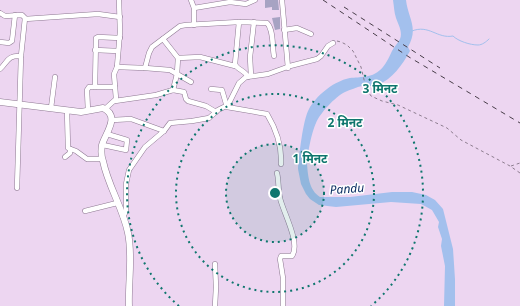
<svg xmlns="http://www.w3.org/2000/svg" width="520" height="306" font-family="'Noto Sans','Noto Sans Devanagari',sans-serif">
	<rect width="100%" height="100%" fill="#edd6f1"/>
	<path fill="#a3c0ed" d="M393,0H406C408,18 419,28 408,47L410,51C402,65 393,79 377,85C372,87 367,85 362,86C357,87 350,90 345,92C335,97 320,113 316,123C312,131 307,155 307,164C308,176 309,190 320,197H350L392,192H412L426,195L435,200L443,209L453,249L455,279V306H444L445,266L441,246L442,239L438,227L439,222L432,210L421,204L391,202L336,207L319,205L310,199L306,194L301,184L298,169C299,156 303,119 309,109C316,96 332,83 346,79C351,77 357,78 361,77C380,76 385,66 392,51C394,47 398,43 400,39C403,32 398,24 396,18C394,12 394,6 393,0Z"/>
	<g fill="none" stroke-linecap="round" stroke-linejoin="round">
		<path stroke="#a3c0ed" stroke-width="1" d="M412,31C429,24 437,39 453,36C458,41 470,45 478,45C482,45 486,42 489,39"/>
	</g>
	<g fill="#a7a3c3">
		<polygon points="265,0 278,0 279,10 272,10 272,7 265,8"/>
		<polygon points="280,17 280,29 275,30 272,18"/>
	</g>
	<g fill="none" stroke-linecap="round" stroke-linejoin="round">
		<defs>
			<g id="street">
				<polyline points="191,0 194,8 194,25"/>
				<polyline points="282,0 288,68"/>
				<polyline points="194,8 230,2 246,4 255,0"/>
				<polyline points="0,13 5,16 22,15 25,18 21,56 17,188"/>
				<polyline points="25,19 98,14 120,17"/>
				<path d="M239,22L235,64C237,70 245,70 248,77"/>
				<polyline points="284,30 297,28 311,34"/>
				<polyline points="163,39 178,58 177,74 173,90"/>
				<polyline points="0,42 9,43 12,41 15,15"/>
				<polyline points="95,50 118,51"/>
				<polyline points="178,58 200,57 235,66"/>
				<path d="M117,67L145,68L149,53L152,47L180,26L186,25L239,22L267,23C274,30 272,47 274,56"/>
				<polyline points="145,68 170,70 191,82"/>
				<path d="M0,69C8,62 7,55 21,56"/>
				<polyline points="251,76 250,57 254,22"/>
				<polyline points="95,87 96,38 98,37 120,38"/>
				<path d="M211,89L222,90L227,107L267,114C276,129 282,147 281,164"/>
				<polyline points="115,101 156,95 173,90 184,92 186,99 188,101 206,106 216,112"/>
				<polyline points="51,108 55,77"/>
				<polyline points="105,109 116,99 114,74 117,67 120,32 119,0"/>
				<polyline points="67,110 68,148 76,151 87,159 102,159"/>
				<polyline points="88,111 87,90 89,87 115,87"/>
				<polyline points="112,120 131,119 164,131"/>
				<polyline points="103,145 126,150 127,140 107,134"/>
				<polyline points="65,157 70,153 70,149"/>
				<path d="M277,173C279,181 278,190 280,198C283,212 301,243 292,256H281L280,259L283,278V306"/>
				<polyline points="85,211 117,203"/>
				<polyline points="123,217 126,211 126,184 129,170 145,147 164,131 170,123 192,121 209,118 218,110 228,105 239,83 246,77 268,74 290,66 317,59 321,56 328,46 333,43"/>
				<polyline points="215,306 216,287 215,264"/>
			</g>
			<path id="secondary" d="M0,102L81,112L103,108C121,116 105,134 102,145C101,151 101,156 103,161C108,186 123,208 128,233C133,257 128,282 129,306"/>
		</defs>
		<use href="#street" stroke="#8e7992" stroke-width="5.5"/>
		<use href="#secondary" stroke="#8e7992" stroke-width="7"/>
		<g stroke="#8d7d8f" stroke-width="1" stroke-dasharray="3 3" stroke-linecap="butt">
			<polyline points="337,41 341,42 347,45 353,51 361,67 366,88 371,96 382,101 398,105 447,128 461,140 510,166 520,173"/>
			<polyline points="511,166 520,163"/>
		</g>
		<use href="#street" stroke="#fff" stroke-width="4.5"/>
		<use href="#secondary" stroke="#fff" stroke-width="6"/>
		<g stroke="#493e4a" stroke-width="1" stroke-dasharray="5 5" stroke-linecap="butt">
			<polyline points="323,0 409,57 520,123"/>
			<polyline points="344,7 440,68"/>
		</g>
	</g>
	<circle cx="275" cy="193" r="49" fill="#0f766e" fill-opacity=".12"/>
	<g fill="none" stroke="#0f766e" stroke-width="2" stroke-dasharray="2 4">
		<circle cx="275" cy="193" r="49"/>
		<circle cx="275" cy="193" r="99"/>
		<path d="M179 306A148 148 0 1 1 371 306"/>
	</g>
	<g text-anchor="middle" stroke-width="3" stroke-linejoin="round" paint-order="stroke">
		<g font-size="12" font-style="italic" fill="#0c2f64" stroke="#fff">
			<text transform="translate(347 189) rotate(-4)" y="4">Pandu</text>
		</g>
	</g>
	<circle cx="275" cy="193" r="6" fill="#0f766e" stroke="#fff" stroke-width="2"/>
	<g font-size="12" text-anchor="middle" font-weight="bold" fill="#0f766e" stroke="#fff" stroke-width="3" stroke-linejoin="round" paint-order="stroke">
		<text x="380" y="93">3 मिनट</text>
		<text x="345" y="127">2 मिनट</text>
		<text x="310" y="163">1 मिनट</text>
	</g>
</svg>
